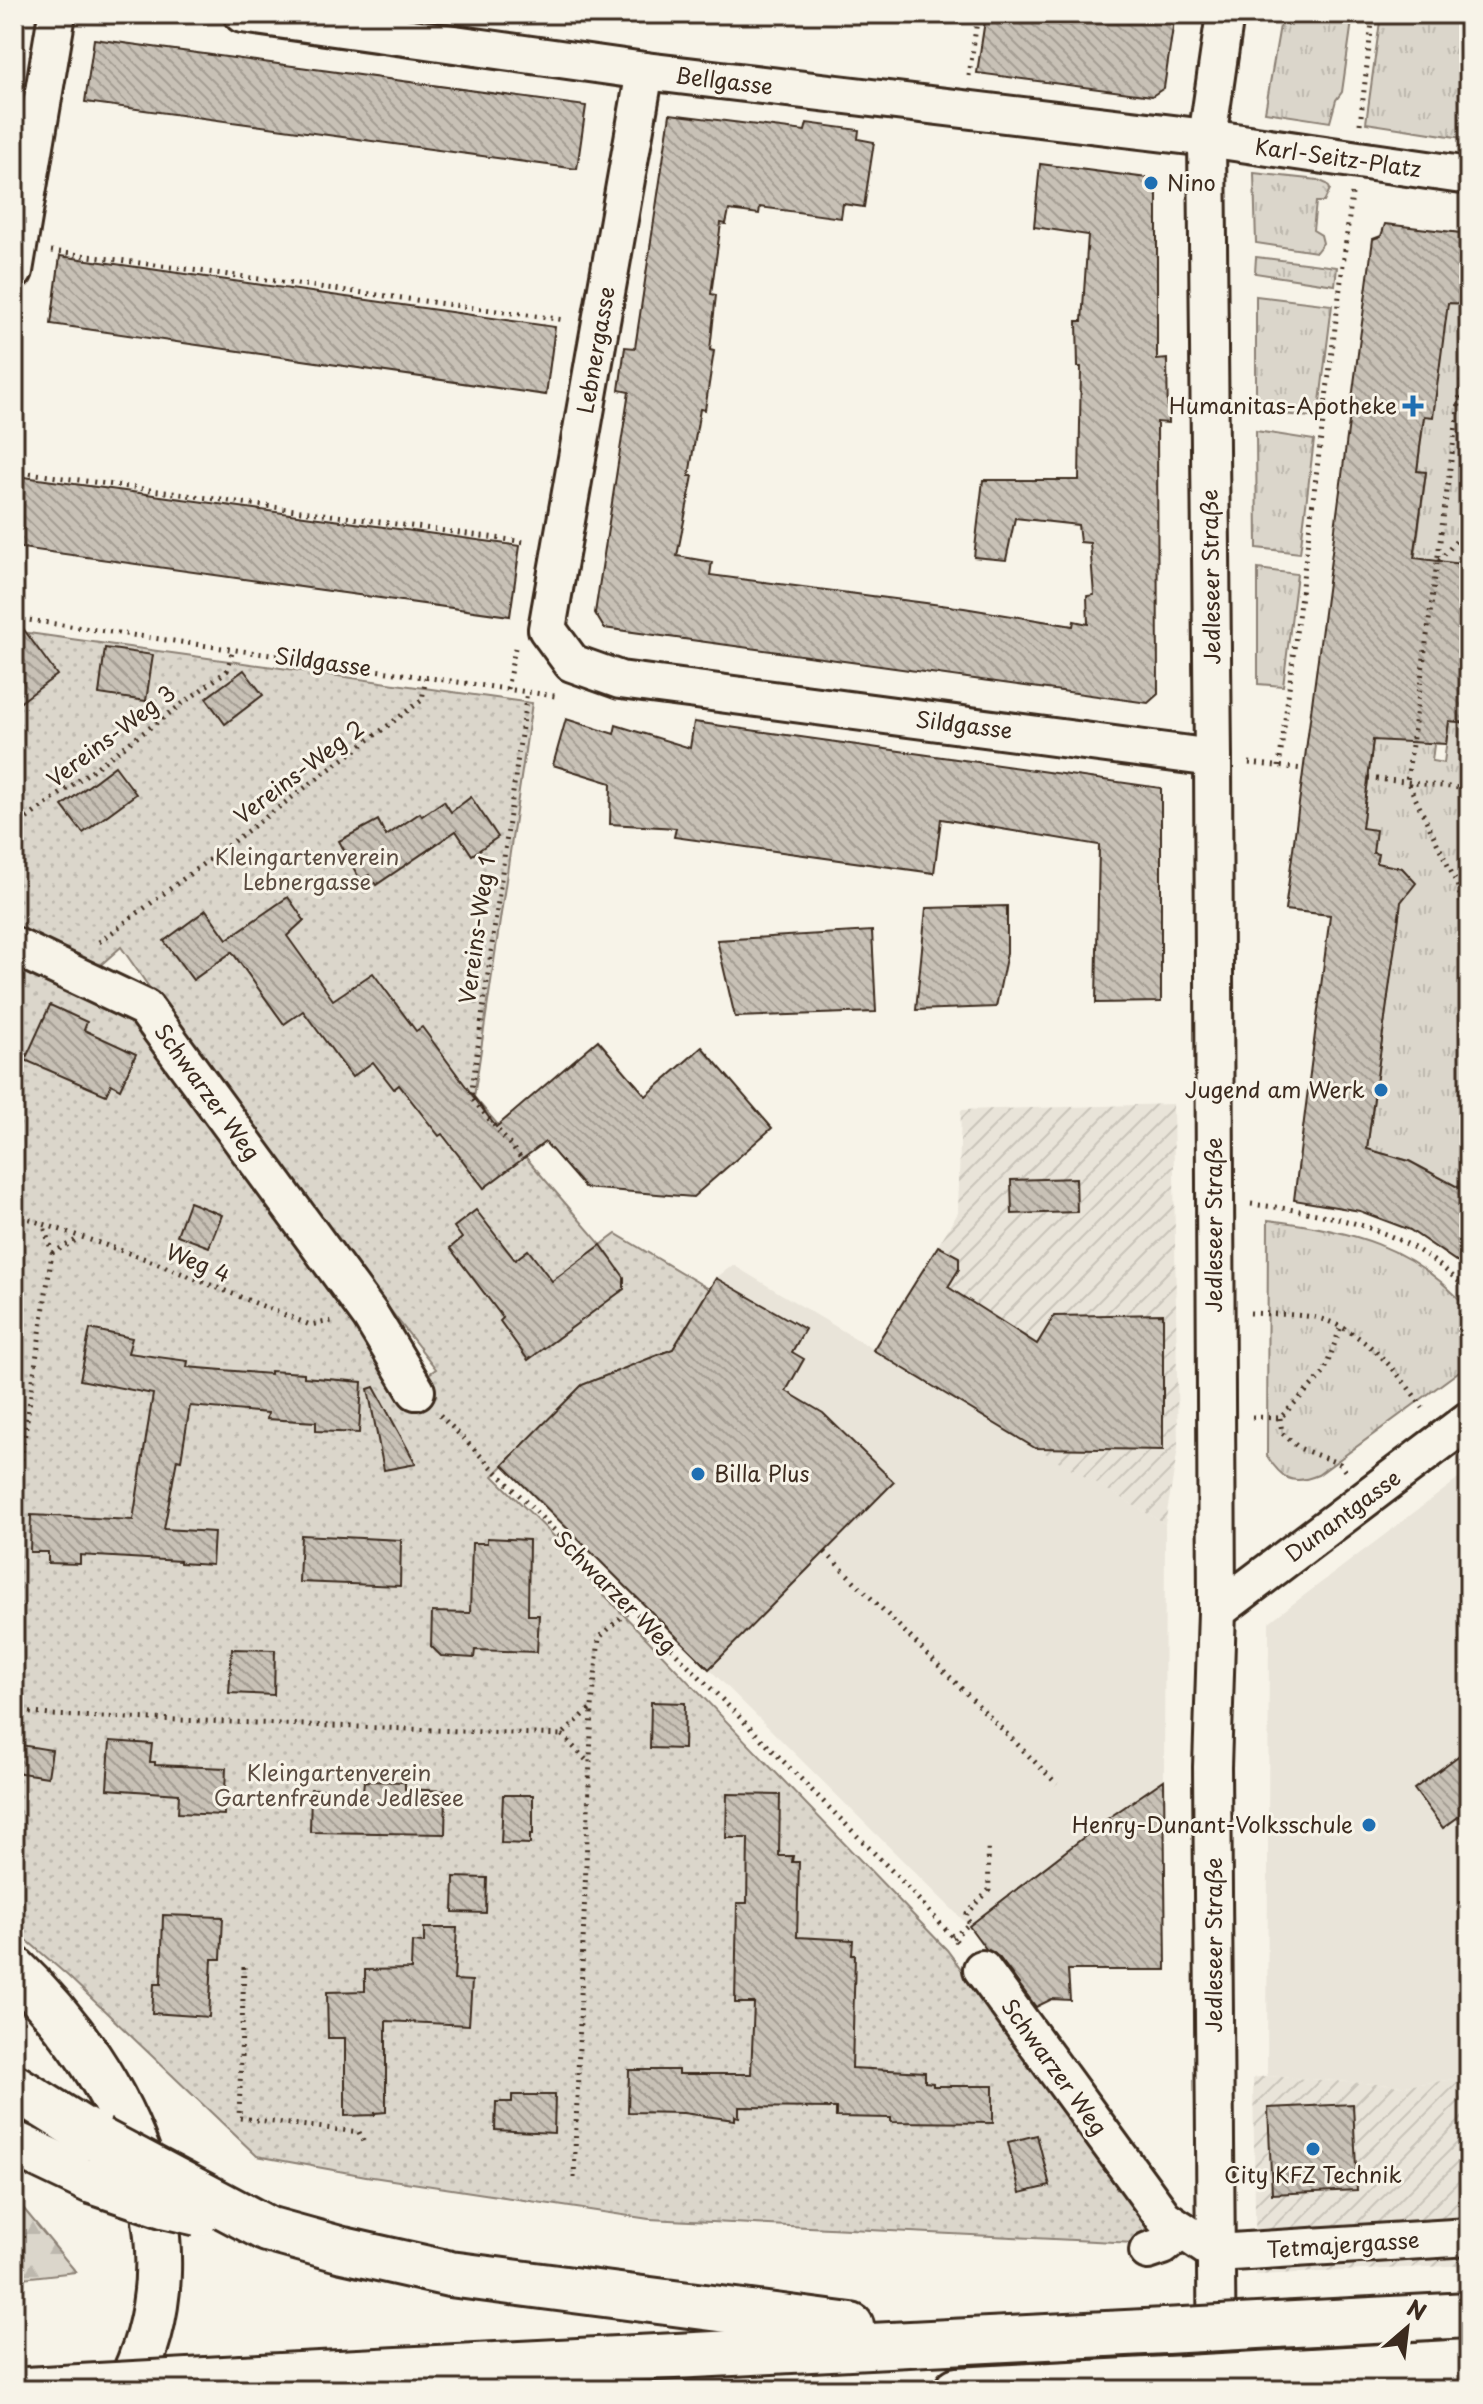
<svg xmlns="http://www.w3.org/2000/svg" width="1483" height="2404" font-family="'Playpen Sans',sans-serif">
	<defs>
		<pattern id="industrial-furrows" width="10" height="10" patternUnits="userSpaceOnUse" patternTransform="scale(2)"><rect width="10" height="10" fill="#e9e4d9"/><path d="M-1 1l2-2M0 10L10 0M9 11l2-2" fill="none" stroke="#c9c4ba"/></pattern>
		<pattern id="grass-tufts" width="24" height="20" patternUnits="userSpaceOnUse" patternTransform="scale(2)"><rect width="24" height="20" fill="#dbd6cb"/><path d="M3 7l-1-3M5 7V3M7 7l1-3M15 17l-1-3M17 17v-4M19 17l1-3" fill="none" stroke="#bdb8ae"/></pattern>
		<pattern id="forest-firs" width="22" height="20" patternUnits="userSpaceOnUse" patternTransform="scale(2)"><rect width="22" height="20" fill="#dbd6cb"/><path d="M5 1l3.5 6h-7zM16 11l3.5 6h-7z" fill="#bdb8ae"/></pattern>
		<pattern id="garden-dots" width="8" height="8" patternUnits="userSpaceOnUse" patternTransform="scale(2)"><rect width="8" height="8" fill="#dbd6cb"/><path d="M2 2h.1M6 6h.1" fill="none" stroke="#bdb8ae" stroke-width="1.8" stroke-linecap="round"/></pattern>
		<pattern id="building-back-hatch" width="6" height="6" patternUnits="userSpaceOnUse" patternTransform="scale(2)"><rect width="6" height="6" fill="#c8c1b6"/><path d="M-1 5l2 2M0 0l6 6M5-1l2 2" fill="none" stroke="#a49d93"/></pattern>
	</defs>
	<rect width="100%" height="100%" fill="#f7f3e8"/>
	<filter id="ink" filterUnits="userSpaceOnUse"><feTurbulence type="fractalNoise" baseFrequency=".0125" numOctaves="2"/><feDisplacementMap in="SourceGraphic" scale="16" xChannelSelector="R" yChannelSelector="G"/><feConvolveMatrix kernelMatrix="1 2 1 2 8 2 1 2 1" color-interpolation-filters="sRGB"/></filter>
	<g filter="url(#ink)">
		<g fill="#e9e4d9">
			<polygon points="733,1265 1165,1524 1164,1780 1110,1817 969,1926 503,1465 673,1349 716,1278"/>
			<polygon points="1469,1471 1469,2077 1405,2086 1267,2076 1269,1622"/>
		</g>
		<g fill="url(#industrial-furrows)">
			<polygon points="1173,1104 1178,1448 1165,1524 873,1351 958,1213 961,1110"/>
			<polygon points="1267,2076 1405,2086 1469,2077 1469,2265 1256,2275 1253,2078"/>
		</g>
		<g fill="url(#grass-tufts)" stroke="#8b8074" stroke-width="2">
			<polygon points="1282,14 1353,14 1342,92 1336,100 1330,122 1265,112"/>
			<polygon points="1381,14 1443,14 1469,18 1469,139 1366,123"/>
			<polygon points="1254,173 1318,180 1327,184 1330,189 1324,202 1316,202 1313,230 1321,235 1323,243 1316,252 1256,243"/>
			<polygon points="1256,257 1337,267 1335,285 1255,273"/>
			<polygon points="1256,296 1332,305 1318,418 1256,411"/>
			<polygon points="1447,303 1469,304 1469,565 1456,564 1432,761 1444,763 1449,721 1469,723 1469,1193 1409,1161 1367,1149 1401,898 1411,889 1413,882 1402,868 1375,872 1378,854 1373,853 1362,828 1373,740 1381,740 1416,549 1426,473 1417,471 1424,416 1433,416"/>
			<polygon points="1256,431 1314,440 1300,553 1257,548"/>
			<polygon points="1258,569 1297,574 1283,686 1258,684"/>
			<path d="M1268,1220C1349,1230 1414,1245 1469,1310V1364L1318,1475C1292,1486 1282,1479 1267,1456Z"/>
		</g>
		<polygon fill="url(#forest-firs)" stroke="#8b8074" stroke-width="2" points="14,2197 76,2272 14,2279"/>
		<polygon fill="url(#garden-dots)" stroke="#8b8074" stroke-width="2" points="14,631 532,703 474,1097 601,1245 616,1234 709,1289 673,1349 582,1385 493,1476 584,1566 589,1579 947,1950 1149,2224 1135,2243 649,2219 366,2176 257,2156 68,1976 14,1929 14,968 131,1022 326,1282 420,1380 436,1369 237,1113 121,947 96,969 14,929"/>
		<g fill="url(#building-back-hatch)" stroke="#3b2a1e" stroke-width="2">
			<polygon points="986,14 1175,14 1164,88 1152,96 977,73"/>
			<polygon points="94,39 586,106 577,169 85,102"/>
			<polygon points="670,114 805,131 807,123 859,130 858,139 874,142 864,207 843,204 841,218 760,207 759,214 729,210 726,224 721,223 711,294 716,295 710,350 714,351 705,410 700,409 689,476 693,476 677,556 712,562 710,575 964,608 1073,626 1074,621 1088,624 1087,596 1094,595 1090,543 1080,542 1078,525 1015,518 1006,560 974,557 983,480 1079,480 1081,367 1078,367 1077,321 1082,321 1088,235 1034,227 1040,164 1147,178 1157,188 1157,360 1167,359 1168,423 1157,422 1158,694 1148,703 604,628 595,613 629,392 619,390 625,347 635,348"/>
			<polygon points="1385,224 1469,234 1469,304 1448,303 1433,417 1424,416 1417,471 1426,472 1414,558 1469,565 1469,723 1449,721 1446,744 1373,740 1362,828 1376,830 1373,853 1378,854 1376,863 1402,868 1416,883 1401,902 1367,1149 1409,1161 1469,1193 1469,1270 1410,1230 1360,1211 1294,1200 1330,915 1285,910 1373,239 1381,236"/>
			<polygon points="60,256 555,327 546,395 51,324"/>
			<polygon points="24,477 520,546 510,616 14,547"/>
			<polygon points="14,616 57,675 14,707"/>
			<polygon points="105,648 153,655 146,701 99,694"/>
			<polygon points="244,670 263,695 225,724 206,698"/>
			<polygon points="566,719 614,734 616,725 690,748 694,722 1161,788 1161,1002 1096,1003 1099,845 941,819 934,873 674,837 676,828 610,824 611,783 553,765"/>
			<polygon points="115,766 136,794 83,833 62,806"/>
			<polygon points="471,797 498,837 472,855 456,831 376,885 369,875 360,880 339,841 378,820 386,836 420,813 422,816 444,801 451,812"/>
			<polygon points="288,897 304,920 287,936 333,1000 373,973 416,1031 422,1027 496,1127 598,1040 646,1096 702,1047 772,1128 693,1197 585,1188 545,1142 484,1188 442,1134 439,1136 399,1085 394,1089 373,1062 352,1077 303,1011 284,1024 232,952 193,980 164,941 206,910 227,939"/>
			<polygon points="1007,906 1007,953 996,1007 916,1010 926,908"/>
			<polygon points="872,931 876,1012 735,1017 717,940"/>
			<polygon points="50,1005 87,1022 84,1030 136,1054 120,1089 111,1084 106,1095 25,1060"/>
			<polygon points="1076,1178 1077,1212 1012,1214 1011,1180"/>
			<polygon points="189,1202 222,1215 209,1247 177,1235"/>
			<polygon points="476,1210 515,1260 528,1250 552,1281 601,1245 624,1277 624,1289 528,1360 500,1321 503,1318 450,1248 462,1238 454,1227"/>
			<polygon points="938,1246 959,1257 959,1269 948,1287 1037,1344 1054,1316 1163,1314 1163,1450 1035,1448 873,1350"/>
			<polygon points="716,1278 805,1329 792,1352 804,1359 786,1391 823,1413 894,1482 709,1669 503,1465 582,1385 673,1349"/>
			<polygon points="90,1329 132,1338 128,1353 188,1361 187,1367 270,1374 270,1371 304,1373 304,1377 362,1382 359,1433 316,1431 316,1422 267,1419 268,1413 190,1406 181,1460 177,1459 164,1529 214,1532 212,1565 180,1563 180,1561 80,1555 80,1564 48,1563 48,1552 30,1552 31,1515 133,1520 153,1394 80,1380"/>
			<polygon points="374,1387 416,1464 384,1470 368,1389"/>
			<polygon points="301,1535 401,1540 400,1586 299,1582"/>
			<polygon points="487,1538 529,1540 528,1615 539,1615 537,1652 475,1650 474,1658 441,1656 431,1646 432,1612 470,1613 472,1543 487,1543"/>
			<polygon points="232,1649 275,1650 274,1695 229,1693"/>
			<polygon points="651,1702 685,1703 684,1749 650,1748"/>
			<polygon points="110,1741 152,1744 150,1762 155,1762 155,1765 226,1768 224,1815 178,1813 179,1794 107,1789"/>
			<polygon points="14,1744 52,1750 48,1777 14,1772"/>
			<polygon points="1469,1748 1469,1809 1443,1828 1414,1789"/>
			<polygon points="1164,1780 1166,1970 1068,1970 1070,2000 1052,1999 1036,2007 999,1957 986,1949 969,1926 1110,1817"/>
			<polygon points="364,1781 405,1782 405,1789 446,1791 445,1834 310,1832 311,1789 363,1791"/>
			<polygon points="727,1794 780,1795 779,1856 793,1856 792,1862 799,1862 797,1937 853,1940 852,1955 855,1955 852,2068 925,2072 925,2082 933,2083 933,2086 993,2086 993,2123 891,2122 891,2118 836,2117 836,2108 739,2107 739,2117 735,2116 735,2120 683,2113 628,2112 629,2070 678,2070 678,2074 751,2074 754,2003 735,2003 737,1903 747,1903 748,1838 726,1838"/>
			<polygon points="503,1795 533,1795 533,1834 530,1834 530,1844 501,1843"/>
			<polygon points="454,1877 487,1878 486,1913 453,1912"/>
			<polygon points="163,1915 223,1917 221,1959 212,1959 209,2017 152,2013 154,1984 161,1984"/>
			<polygon points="424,1928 457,1928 454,1980 472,1981 469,2025 386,2021 386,2112 375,2113 375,2115 345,2116 345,2038 328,2038 327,1992 365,1991 365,1970 411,1969 412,1942 424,1943"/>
			<polygon points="512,2095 555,2095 554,2133 495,2130 496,2102 512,2102"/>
			<polygon points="1353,2104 1357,2190 1272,2194 1268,2108"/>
			<polygon points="1037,2135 1050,2186 1020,2193 1008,2142"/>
		</g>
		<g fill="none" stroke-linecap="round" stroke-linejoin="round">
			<defs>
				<g id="minor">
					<polyline points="242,14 645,71 1207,138 1469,176"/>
					<polyline points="645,71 547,629 572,663 620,680 1213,758"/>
					<polyline points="14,271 57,14"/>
					<polyline points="14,946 145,1008 370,1315 416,1391"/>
					<polyline points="1217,1611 1469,1420"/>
					<polyline points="982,1969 1164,2218 1216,2253 1469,2237"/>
					<polyline points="1148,2251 1163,2246 1182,2230"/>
					<polyline points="1217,2390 1212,1767 1217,1611 1213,758 1207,138 1225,14"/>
				</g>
				<g id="highway">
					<path d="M14,1969C125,2075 205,2241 127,2390"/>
					<polyline points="14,2087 99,2140"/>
					<polyline points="14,2144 92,2181"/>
					<polyline points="267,2229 343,2250 450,2274 851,2326"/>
					<polyline points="1276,2325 1469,2315"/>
					<polyline points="1277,2373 1469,2362"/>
					<polyline points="242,2378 1165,2331"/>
					<polyline points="957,2390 1167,2379"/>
				</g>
			</defs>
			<use href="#minor" stroke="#3b2a1e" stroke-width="42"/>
			<use href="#highway" stroke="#3b2a1e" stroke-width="50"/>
			<g stroke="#3b2a1e" stroke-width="5" stroke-dasharray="2 6" stroke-linecap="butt">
				<polyline points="969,76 978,14"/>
				<polyline points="1360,124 1373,14"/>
				<polyline points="51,251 565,320"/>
				<polyline points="1469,351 1466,352 1407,781 1457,884 1469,932"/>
				<polyline points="14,471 525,542"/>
				<polyline points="1439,561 1469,526"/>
				<polyline points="14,618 555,696"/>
				<polyline points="227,671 233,649"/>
				<polyline points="507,689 515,648"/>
				<polyline points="1249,763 1303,769"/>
				<polyline points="1279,767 1352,194"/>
				<polyline points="1368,778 1469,789"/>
				<polyline points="14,828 228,670"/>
				<polyline points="99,942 422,700 426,677"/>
				<polyline points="520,1157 471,1097 527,691"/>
				<path d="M1251,1204C1302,1210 1357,1219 1403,1242C1428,1254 1449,1273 1469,1290"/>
				<polyline points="14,1214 146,1259 310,1325 332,1321"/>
				<polyline points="52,1253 80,1238"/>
				<path d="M1250,1313C1271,1314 1293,1314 1313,1317C1360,1326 1398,1371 1423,1408"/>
				<polyline points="440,1415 899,1878 959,1944"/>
				<polyline points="1252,1417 1280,1418 1324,1373 1341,1326"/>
				<polyline points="1280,1418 1282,1433 1299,1448 1340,1464 1345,1471"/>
				<polyline points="14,1507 52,1253 43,1223"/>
				<polyline points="825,1552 1057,1784"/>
				<polyline points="14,1711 51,1715 562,1735 592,1707"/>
				<polyline points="562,1735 589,1763"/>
				<polyline points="953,1938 970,1923 966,1918 967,1914 989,1890 988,1845"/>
				<polyline points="244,1967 239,2118 359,2132 365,2146"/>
				<polyline points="574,2178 592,1707 599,1638 631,1608"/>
			</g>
			<use href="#minor" stroke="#f7f3e8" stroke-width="36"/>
			<use href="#highway" stroke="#f7f3e8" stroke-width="44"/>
			<defs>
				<g id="highway-bridge">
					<polyline points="99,2140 267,2229"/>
					<polyline points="92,2181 163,2205 198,2213"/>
					<polyline points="1165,2331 1276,2325"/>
					<polyline points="1167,2379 1277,2373"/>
					<polyline points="26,2390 242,2378"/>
				</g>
			</defs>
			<use href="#highway-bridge" stroke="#3b2a1e" stroke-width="50" stroke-linecap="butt"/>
			<use href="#highway-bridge" stroke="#f7f3e8" stroke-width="44"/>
		</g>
	</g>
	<g fill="#1f6fb2" stroke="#f7f3e8" stroke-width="3">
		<circle cx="1151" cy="183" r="8"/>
		<path d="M1409 394h8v8h8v8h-8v8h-8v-8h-8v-8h8z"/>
		<circle cx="1381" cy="1090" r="8"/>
		<circle cx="698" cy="1474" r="8"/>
		<circle cx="1369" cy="1825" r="8"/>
		<circle cx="1313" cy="2149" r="8"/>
	</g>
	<g text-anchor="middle" stroke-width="6" stroke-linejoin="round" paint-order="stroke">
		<g font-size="22" fill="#3b2a1e" stroke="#f7f3e8">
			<text transform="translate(724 81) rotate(7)" y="8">Bellgasse</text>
			<text transform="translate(1338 158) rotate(8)" y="8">Karl-Seitz-Platz</text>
			<text transform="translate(596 350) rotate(-80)" y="8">Lebnergasse</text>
			<text transform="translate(1211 577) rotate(-91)" y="8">Jedleseer Straße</text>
			<text transform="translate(323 662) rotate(8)" y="8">Sildgasse</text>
			<text transform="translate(964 725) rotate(7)" y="8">Sildgasse</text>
			<text transform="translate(111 736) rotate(-37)" y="8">Vereins-Weg 3</text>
			<text transform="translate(299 772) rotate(-37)" y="8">Vereins-Weg 2</text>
			<text transform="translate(477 930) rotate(-82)" y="8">Vereins-Weg 1</text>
			<text transform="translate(207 1092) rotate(54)" y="8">Schwarzer Weg</text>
			<text transform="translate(1214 1225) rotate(-90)" y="8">Jedleseer Straße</text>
			<text transform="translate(198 1263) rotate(22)" y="8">Weg 4</text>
			<text transform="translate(1343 1516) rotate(-37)" y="8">Dunantgasse</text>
			<text transform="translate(615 1592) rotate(45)" y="8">Schwarzer Weg</text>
			<text transform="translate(1214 1945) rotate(-90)" y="8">Jedleseer Straße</text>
			<text transform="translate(1054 2067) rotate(54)" y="8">Schwarzer Weg</text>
			<text transform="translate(1343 2245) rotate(-4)" y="8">Tetmajergasse</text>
		</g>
		<g font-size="22" fill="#3b2a1e" stroke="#f7f3e8" text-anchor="end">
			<text x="1167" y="191" text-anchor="start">Nino</text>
			<text x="1397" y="414">Humanitas-Apotheke</text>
			<text x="1365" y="1098">Jugend am Werk</text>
			<text x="714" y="1482" text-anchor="start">Billa Plus</text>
			<text x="1353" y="1833">Henry-Dunant-Volksschule</text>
			<text x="1313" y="2183" text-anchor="middle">City KFZ Technik</text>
		</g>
		<g font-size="22" fill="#5b4c41" stroke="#f7f3e8">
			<text x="307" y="865">Kleingartenverein<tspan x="307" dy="25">Lebnergasse</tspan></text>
			<text x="339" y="1781">Kleingartenverein<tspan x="339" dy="25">Gartenfreunde Jedlesee</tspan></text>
		</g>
	</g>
	<rect width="1483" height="2404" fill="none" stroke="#f7f3e8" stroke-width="48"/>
	<rect x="24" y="24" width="1435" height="2356" fill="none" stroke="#3b2a1e" stroke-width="3" filter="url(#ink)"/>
	<g transform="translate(1407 2328) rotate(28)" stroke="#f7f3e8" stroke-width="6" paint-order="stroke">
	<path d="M0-6L14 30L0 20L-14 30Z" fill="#3b2a1e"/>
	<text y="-12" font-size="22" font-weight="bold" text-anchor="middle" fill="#3b2a1e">N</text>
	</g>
</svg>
